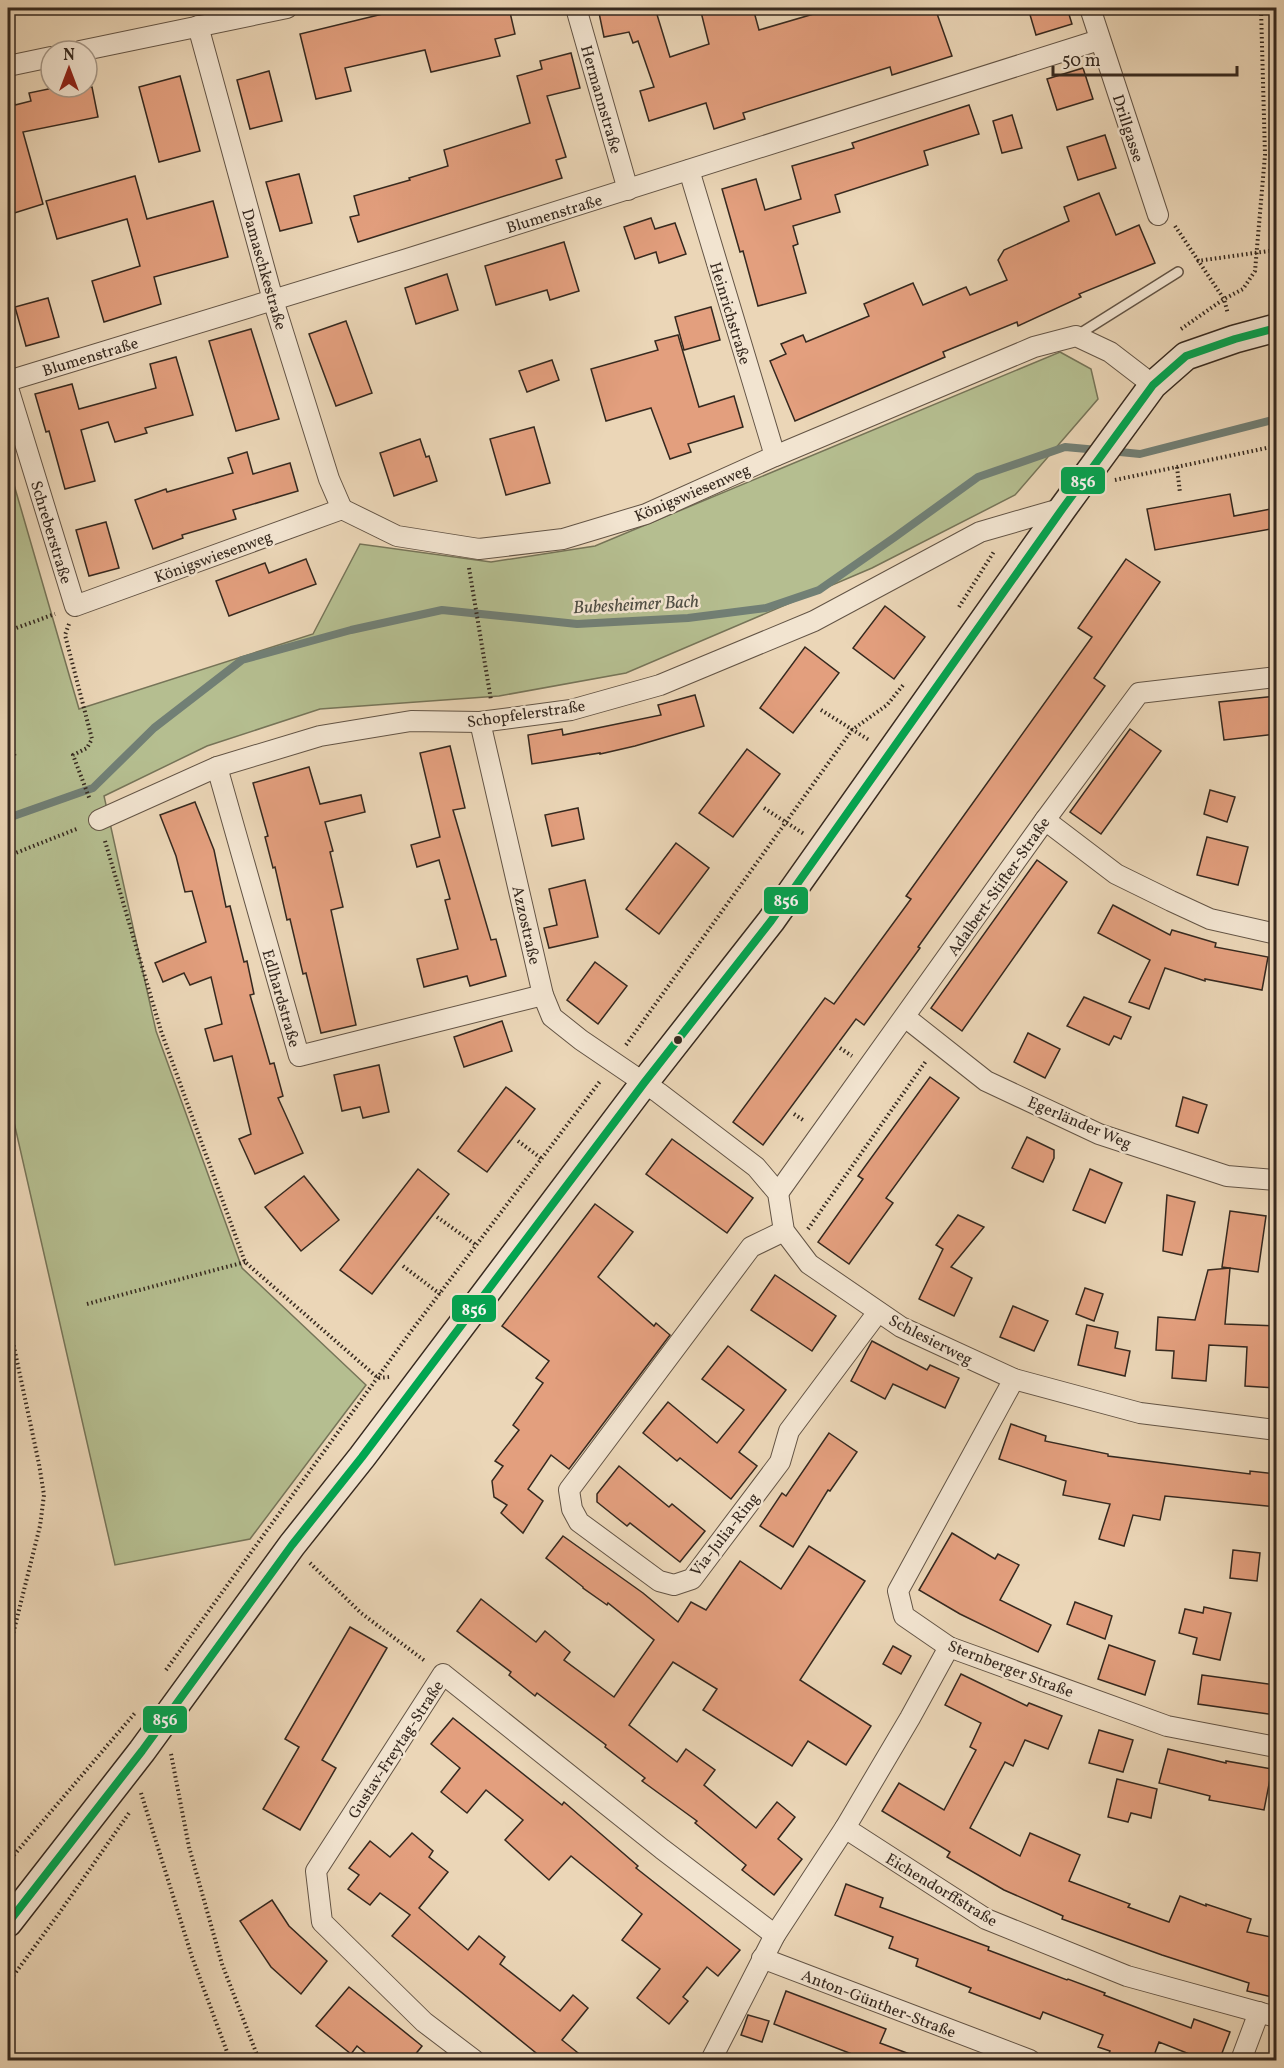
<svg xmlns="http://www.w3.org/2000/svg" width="1284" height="2068" font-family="Vollkorn,serif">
	<rect width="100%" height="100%" fill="#ebd6b7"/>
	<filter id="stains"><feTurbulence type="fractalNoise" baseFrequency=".00333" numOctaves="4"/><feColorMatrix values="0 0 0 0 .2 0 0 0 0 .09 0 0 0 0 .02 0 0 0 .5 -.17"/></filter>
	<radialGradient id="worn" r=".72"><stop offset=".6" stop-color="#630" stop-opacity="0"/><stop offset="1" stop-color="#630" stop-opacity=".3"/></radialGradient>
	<polygon fill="#b5be90" stroke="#767458" stroke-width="1.5" points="1060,352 1091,369 1098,399 1015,495 872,568 626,673 499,696 320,709 207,746 104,796 156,1031 242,1268 366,1385 250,1539 115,1565 8,1096 8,464 79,709 313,634 360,544 491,562 595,546"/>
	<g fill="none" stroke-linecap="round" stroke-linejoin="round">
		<g stroke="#717f75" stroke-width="8">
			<polyline points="1110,451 1140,454 1276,419"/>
			<polyline points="8,818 93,788 154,728 242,660 351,630 442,610 577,624 688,618 766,608 819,590 895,537 978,477 1065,447 1098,450"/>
		</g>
	</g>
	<g fill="#e39f7e" stroke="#36291f" stroke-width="1.5">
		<polygon points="419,8 509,8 515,34 495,39 500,56 431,72 425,50 345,68 351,91 316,99 300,34 395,11 395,13"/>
		<polygon points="598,8 655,8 670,57 709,44 700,8 753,8 759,30 834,8 935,8 952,56 892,75 890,67 743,113 745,119 714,129 706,103 649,121 640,91 654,87 638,41 633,43 629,32 604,37"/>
		<polygon points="1028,8 1067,8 1072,24 1036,35"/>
		<polygon points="571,53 580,88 547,96 566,157 556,160 562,178 358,242 350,217 359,215 354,196 410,180 409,178 448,166 444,150 530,123 517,76 542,69 540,61"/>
		<polygon points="1083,68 1093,99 1057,110 1047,79"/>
		<polygon points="269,71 282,121 250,129 237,80"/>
		<polygon points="180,76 200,151 159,162 139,87"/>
		<polygon points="58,87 92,87 98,117 23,132 43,204 8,215 8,99 13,98 15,105 31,101 29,93"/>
		<polygon points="969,105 979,134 924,151 928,165 835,195 840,212 793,226 798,244 793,246 806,293 758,306 743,251 740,252 722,189 756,179 765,210 801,199 792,166 854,148 852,143"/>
		<polygon points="1012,115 1022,148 1002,153 993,121"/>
		<polygon points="1105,135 1116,168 1078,180 1067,147"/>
		<polygon points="299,174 312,223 280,231 266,182"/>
		<polygon points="135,176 147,219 213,201 228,257 154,277 161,304 104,322 92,281 140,266 127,219 57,239 46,201"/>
		<polygon points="1099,193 1116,235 1139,225 1155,263 1079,294 1081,297 1018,326 1017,322 943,352 945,357 795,421 770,361 786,354 781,344 803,335 806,342 869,316 864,304 913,283 923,305 966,287 970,295 1007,280 998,260 1004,250 1069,221 1064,207"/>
		<polygon points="651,218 655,229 675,223 686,254 659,263 656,252 635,259 624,227"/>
		<polygon points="564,242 579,291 550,300 547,290 496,305 485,266"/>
		<polygon points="447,274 458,310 416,324 405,288"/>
		<polygon points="48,298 59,337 26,346 15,307"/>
		<polygon points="711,307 720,340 684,350 675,317"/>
		<polygon points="346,321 372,393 336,406 309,334"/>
		<polygon points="251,329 279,419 236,431 209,341"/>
		<polygon points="678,335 699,407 734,396 743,427 688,444 691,452 670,459 651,408 606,421 591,369 658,350 655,341"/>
		<polygon points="176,357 193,415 145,428 147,433 115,442 108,422 81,430 95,481 65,489 49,431 46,432 35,394 72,384 79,409 156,388 150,364"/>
		<polygon points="552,360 559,380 527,392 519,371"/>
		<polygon points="534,427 550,483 506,495 490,439"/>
		<polygon points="420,439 426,457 429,456 437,481 394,496 380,453"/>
		<polygon points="247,452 253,474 290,463 298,491 233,510 236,519 182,535 183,538 153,549 135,500 166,489 167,492 233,473 228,458"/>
		<polygon points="1230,494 1234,516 1276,508 1276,528 1155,550 1147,509"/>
		<polygon points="106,522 119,568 89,576 76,530"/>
		<polygon points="306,559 316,584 229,616 216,581 265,563 269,573"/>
		<polygon points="1126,559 1160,582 1094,678 1105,686 918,947 920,948 864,1025 856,1019 763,1145 733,1122 825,998 834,1004 911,899 906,896 1092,637 1078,628"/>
		<polygon points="885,606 925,637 894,679 853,648"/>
		<polygon points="805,647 839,673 793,733 760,708"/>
		<polygon points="695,695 704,726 635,746 600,754 600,753 532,764 528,735 562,729 563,735 661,715 658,705"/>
		<polygon points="1276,696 1276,734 1224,740 1219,702"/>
		<polygon points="1130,729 1161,751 1101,834 1070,812"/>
		<polygon points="450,746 465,808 453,810 491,940 496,939 506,976 470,986 467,976 424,987 417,959 458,949 445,900 450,899 439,860 417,867 411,845 440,837 420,753"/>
		<polygon points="747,749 780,774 733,837 699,813"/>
		<polygon points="309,767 320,804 361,795 365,812 325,822 333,851 330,852 343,907 331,910 356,1025 321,1033 306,973 303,974 290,919 287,920 275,867 273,868 265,837 268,836 253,783"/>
		<polygon points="1210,790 1235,797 1227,822 1204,814"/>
		<polygon points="195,802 214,850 226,907 230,906 244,962 247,961 254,994 250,995 270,1064 274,1063 283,1096 278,1098 303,1153 255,1174 239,1139 251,1134 232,1056 214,1061 205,1029 222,1024 211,977 190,985 184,973 163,982 155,963 206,942 192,891 185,892 176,856 160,815"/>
		<polygon points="578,808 584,839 552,846 545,815"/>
		<polygon points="1207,837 1248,847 1238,885 1197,875"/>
		<polygon points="676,843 709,868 659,934 626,909"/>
		<polygon points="1037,860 1067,882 962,1031 931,1008"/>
		<polygon points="585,880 598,937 549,948 544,928 557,925 549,889"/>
		<polygon points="1113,905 1170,935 1172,930 1216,943 1215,947 1268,957 1262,990 1205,979 1205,981 1165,968 1149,1009 1129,1002 1150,960 1098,933"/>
		<polygon points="595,962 627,986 598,1024 567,1000"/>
		<polygon points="1084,997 1131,1017 1121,1039 1114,1036 1109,1045 1067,1026"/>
		<polygon points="502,1021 512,1051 464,1067 454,1037"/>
		<polygon points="1028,1033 1060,1049 1045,1078 1014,1062"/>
		<polygon points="379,1065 389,1112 363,1118 360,1107 342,1111 334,1075"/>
		<polygon points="930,1077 959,1098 886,1198 893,1203 849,1264 818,1242 863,1179 858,1176"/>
		<polygon points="506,1087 535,1109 487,1172 458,1151"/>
		<polygon points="1183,1097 1207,1105 1198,1133 1176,1126"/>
		<polygon points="1027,1137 1054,1150 1054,1158 1043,1182 1012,1168"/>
		<polygon points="672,1139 753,1198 727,1233 646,1174"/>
		<polygon points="418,1169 449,1194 372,1294 340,1270"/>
		<polygon points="1090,1169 1122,1183 1105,1223 1073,1210"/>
		<polygon points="304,1176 339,1220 301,1251 265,1207"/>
		<polygon points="1167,1195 1195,1202 1182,1255 1163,1251"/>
		<polygon points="595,1204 633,1232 598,1277 654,1326 656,1323 670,1335 569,1469 551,1455 528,1489 543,1501 523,1533 501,1513 507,1505 494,1497 492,1481 503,1466 495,1461 519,1430 513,1425 543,1383 536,1378 549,1361 502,1326"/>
		<polygon points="1230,1211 1266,1216 1258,1272 1222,1267"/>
		<polygon points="958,1215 984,1227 951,1267 972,1278 954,1316 919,1299 943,1249 936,1245"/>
		<polygon points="1230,1268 1225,1324 1276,1326 1276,1388 1245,1386 1247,1347 1209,1345 1206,1381 1172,1378 1174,1351 1156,1350 1158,1317 1195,1320 1208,1270"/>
		<polygon points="775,1275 836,1316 812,1351 751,1310"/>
		<polygon points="1085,1288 1103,1294 1094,1321 1076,1314"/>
		<polygon points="1013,1306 1048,1321 1034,1351 1000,1337"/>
		<polygon points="1087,1325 1118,1332 1115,1348 1130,1351 1125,1376 1078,1365"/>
		<polygon points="872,1341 927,1370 930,1365 959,1378 945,1408 893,1384 885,1399 851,1381"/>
		<polygon points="728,1346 786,1390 739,1452 757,1466 731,1499 680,1458 677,1461 643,1433 668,1402 717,1443 744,1410 702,1379"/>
		<polygon points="1011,1424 1046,1436 1045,1441 1108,1454 1108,1456 1250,1474 1250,1471 1276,1474 1276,1507 1165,1496 1160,1520 1133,1515 1124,1546 1099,1539 1110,1504 1063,1495 1066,1481 999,1459"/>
		<polygon points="829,1433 857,1452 830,1491 828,1490 793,1547 760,1526 782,1493 786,1496"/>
		<polygon points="619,1466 669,1507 672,1504 705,1531 680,1562 630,1523 627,1526 597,1502 597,1494"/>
		<polygon points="952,1533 995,1559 998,1554 1019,1565 1000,1600 1051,1625 1038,1652 960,1614 919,1590"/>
		<polygon points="563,1536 643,1593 678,1622 691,1602 706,1610 740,1561 781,1589 809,1546 865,1581 800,1680 871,1726 846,1765 808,1741 792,1766 703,1710 717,1689 673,1662 629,1725 677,1762 686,1749 715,1770 704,1785 756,1828 777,1802 795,1817 778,1839 802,1859 774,1895 742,1870 746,1865 695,1823 697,1821 642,1781 645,1778 605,1747 606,1745 537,1693 535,1696 509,1675 511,1672 457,1631 481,1599 536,1642 545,1631 570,1652 564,1660 614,1697 654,1640 608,1603 607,1605 583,1588 583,1587 546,1558"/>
		<polygon points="1233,1550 1260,1553 1257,1581 1230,1578"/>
		<polygon points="1075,1602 1112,1616 1105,1639 1067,1624"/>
		<polygon points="1204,1607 1231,1613 1220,1660 1193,1654 1197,1638 1179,1633 1185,1609 1203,1613"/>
		<polygon points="350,1627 387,1648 322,1760 336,1768 300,1830 263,1809 299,1747 285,1739"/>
		<polygon points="1109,1645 1155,1661 1145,1695 1098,1679"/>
		<polygon points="893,1646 911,1656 901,1674 883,1664"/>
		<polygon points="961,1674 1027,1706 1029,1703 1062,1716 1048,1749 1025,1740 1013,1766 1005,1762 970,1828 1020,1856 1030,1833 1080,1855 1069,1881 1130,1904 1128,1907 1169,1922 1180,1896 1206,1906 1206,1904 1251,1919 1247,1932 1276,1938 1276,1998 1247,1991 1249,1983 1162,1955 1062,1919 1063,1916 1004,1890 947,1857 950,1852 882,1811 899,1783 944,1810 976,1750 970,1747 981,1723 945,1705"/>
		<polygon points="1202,1675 1276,1685 1276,1715 1198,1704"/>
		<polygon points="453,1718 562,1805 564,1802 638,1866 636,1868 740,1950 718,1976 707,1967 683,1997 688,2001 669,2024 637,1998 660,1969 622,1940 642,1914 571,1856 549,1880 505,1840 523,1820 486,1790 467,1813 441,1792 460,1768 431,1744"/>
		<polygon points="1099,1730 1133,1740 1123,1772 1089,1763"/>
		<polygon points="1168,1749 1226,1763 1226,1761 1272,1769 1264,1810 1209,1800 1210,1796 1159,1783"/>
		<polygon points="1117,1779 1157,1789 1151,1818 1131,1813 1128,1822 1108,1817"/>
		<polygon points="412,1833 433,1851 429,1857 448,1872 419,1908 468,1950 479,1936 505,1957 500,1964 560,2011 573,1995 588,2008 562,2040 588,2061 546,2061 392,1936 410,1915 380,1893 370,1905 348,1889 359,1875 349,1868 370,1841 390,1857"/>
		<polygon points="846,1884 883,1898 880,1907 989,1947 988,1950 1067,1980 1068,1979 1105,1993 1104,1995 1191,2028 1194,2019 1230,2032 1219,2061 1207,2061 1159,2042 1152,2061 1106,2061 1110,2051 1098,2047 1103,2035 1043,2012 1040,2019 969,1992 971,1988 916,1966 918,1959 889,1948 893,1937 835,1915"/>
		<polygon points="272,1900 289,1926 327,1961 301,1994 271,1967 240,1921"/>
		<polygon points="349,1987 422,2046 410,2061 375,2061 357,2046 351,2054 316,2026"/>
		<polygon points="786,1991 886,2029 880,2043 923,2059 922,2061 870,2061 774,2024"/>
		<polygon points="748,2015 769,2021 762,2042 741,2035"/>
	</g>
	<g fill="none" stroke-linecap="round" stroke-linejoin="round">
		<defs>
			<polyline id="service" points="1076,336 1178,272"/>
			<g id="minor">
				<polyline points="576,8 628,190"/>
				<polyline points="1090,8 1158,215"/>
				<polyline points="198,26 273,300 329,479 342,509"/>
				<polyline points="80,51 287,8"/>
				<polyline points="8,66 51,57"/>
				<polyline points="689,170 775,456"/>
				<polyline points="8,381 407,259 1099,40"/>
				<polyline points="8,388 75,606 342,509 397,536 479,549 563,539 646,514 775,456 1034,347 1076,336 1110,352 1153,385"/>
				<polyline points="480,722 543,995 552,1017 581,1040 659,1093 756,1167 778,1193 784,1231 809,1264 901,1327 1014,1379 1140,1413 1276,1430"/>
				<polyline points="217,767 299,1056 543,995"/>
				<polyline points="99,820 217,767 320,736 411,721 480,722 571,710 660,685 814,621 980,532 1063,508"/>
				<polyline points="1045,820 1116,874 1171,901 1210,919 1276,934"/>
				<polyline points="905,1017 986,1081 1099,1134 1227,1176 1276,1180"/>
				<polyline points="778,1193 1045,820 1139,693 1276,677"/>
				<polyline points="784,1231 751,1247 569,1490 572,1509 579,1522 659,1581 674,1585 692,1579 780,1462 789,1431 878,1312"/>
				<polyline points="1014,1379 898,1591 904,1616 949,1647 1167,1726 1276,1747"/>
				<polyline points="949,1647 910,1718 845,1828 986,1919 1127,1976 1276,2017"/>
				<polyline points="762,1958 1030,2060"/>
				<polyline points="474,2060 424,2022 322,1922 316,1871 443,1674 662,1849 775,1935"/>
				<polyline points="711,2060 775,1935 845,1828"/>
				<polyline points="1241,2060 1259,2012"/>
			</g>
			<polyline id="secondary" points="8,1923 142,1751 292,1545 362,1457 644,1083 771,921 1063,508 1153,385 1186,356 1235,339 1276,328"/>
		</defs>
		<use href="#service" stroke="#635445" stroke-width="12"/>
		<use href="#minor" stroke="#635445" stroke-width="22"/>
		<use href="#secondary" stroke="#36291f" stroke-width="30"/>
		<g stroke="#36291f" stroke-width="4" stroke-dasharray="1.5 3" stroke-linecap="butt">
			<polyline points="1175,226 1224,299 1228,314"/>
			<polyline points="1197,261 1276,250"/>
			<polyline points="1181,329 1224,299 1243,289 1255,271 1265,155 1261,8"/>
			<polyline points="1177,467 1180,493"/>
			<polyline points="1115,480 1276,446"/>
			<polyline points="469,568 491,700"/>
			<polyline points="959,607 995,550"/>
			<polyline points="69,624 65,635 92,739 87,748 73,755 90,800"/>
			<polyline points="8,631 55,614"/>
			<polyline points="821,710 869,740"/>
			<polyline points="8,728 15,758"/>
			<polyline points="764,808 804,834"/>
			<polyline points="105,841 161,1031 245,1262 378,1378 389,1377"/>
			<polyline points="8,856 79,828"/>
			<polyline points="626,1045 852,730 887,705 904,684"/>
			<polyline points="840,1048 852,1056"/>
			<polyline points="794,1114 803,1120"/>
			<polyline points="518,1141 542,1159"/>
			<polyline points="437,1217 476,1245"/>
			<polyline points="808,1229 926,1061"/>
			<polyline points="403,1266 440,1294"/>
			<polyline points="87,1304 245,1262"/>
			<polyline points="8,1319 39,1464 44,1495 40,1526 8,1654"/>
			<polyline points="310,1563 361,1613 425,1661"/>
			<polyline points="166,1670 409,1334 601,1080"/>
			<polyline points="171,1754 189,1847 222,1964 259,2060"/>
			<polyline points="141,1793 192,1957 230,2060"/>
			<polyline points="8,1862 135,1713"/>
			<polyline points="8,1983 60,1912 129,1813"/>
		</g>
		<use href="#service" stroke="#f2e4d0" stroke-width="9"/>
		<use href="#minor" stroke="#f2e4d0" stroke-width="20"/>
		<use href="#secondary" stroke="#f2e4d0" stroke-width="27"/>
		<defs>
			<polyline id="bus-1" points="8,1923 142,1751 292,1545 362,1457 644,1083 771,921 1063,508 1153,385 1186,356 1235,339 1276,328"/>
		</defs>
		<use href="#bus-1" stroke="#f2e4d0" stroke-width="12"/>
		<use href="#bus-1" stroke="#00a651" stroke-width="8"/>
	</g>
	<circle fill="#36291f" stroke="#f2e4d0" stroke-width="2" cx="678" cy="1040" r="5"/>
	<g text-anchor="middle" stroke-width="5" stroke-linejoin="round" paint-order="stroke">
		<g font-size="16" fill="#36291f" stroke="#f2e4d0">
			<text transform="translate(602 99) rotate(74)" y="6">Hermannstraße</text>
			<text transform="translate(1129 128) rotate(72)" y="6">Drillgasse</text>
			<text transform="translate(554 213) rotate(-17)" y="6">Blumenstraße</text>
			<text transform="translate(265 269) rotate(74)" y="6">Damaschkestraße</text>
			<text transform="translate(731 313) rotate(73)" y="6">Heinrichstraße</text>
			<text transform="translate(90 356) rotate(-17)" y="6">Blumenstraße</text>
			<text transform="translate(692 492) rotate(-23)" y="6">Königswiesenweg</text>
			<text transform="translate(52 532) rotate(73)" y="6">Schreberstraße</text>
			<text transform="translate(213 556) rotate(-20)" y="6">Königswiesenweg</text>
			<text transform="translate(526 713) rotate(-8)" y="6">Schopfelerstraße</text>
			<text transform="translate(998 886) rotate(-55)" y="6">Adalbert-Stifter-Straße</text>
			<text transform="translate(527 925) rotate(77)" y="6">Azzostraße</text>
			<text transform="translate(282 998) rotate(74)" y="6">Edlhardstraße</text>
			<text transform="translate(1080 1122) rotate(23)" y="6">Egerländer Weg</text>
			<text transform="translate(931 1339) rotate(27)" y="6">Schlesierweg</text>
			<text transform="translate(724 1534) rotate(-52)" y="6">Via-Julia-Ring</text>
			<text transform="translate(1011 1668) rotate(21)" y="6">Sternberger Straße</text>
			<text transform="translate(395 1749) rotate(-57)" y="6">Gustav-Freytag-Straße</text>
			<text transform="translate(942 1889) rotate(31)" y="6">Eichendorffstraße</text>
			<text transform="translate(879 2003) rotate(21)" y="6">Anton-Günther-Straße</text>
		</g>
		<g font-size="18" font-style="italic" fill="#4e4d43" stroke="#f2e4d0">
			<text transform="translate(636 604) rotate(-3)" y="6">Bubesheimer Bach</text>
		</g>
	</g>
	<g stroke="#f2e4d0" stroke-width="2">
		<rect x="1060" y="466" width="46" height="29" rx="6" fill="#00a651"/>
		<rect x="763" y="886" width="46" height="29" rx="6" fill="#00a651"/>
		<rect x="451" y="1294" width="46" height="29" rx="6" fill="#00a651"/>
		<rect x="142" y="1705" width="46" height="29" rx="6" fill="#00a651"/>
	</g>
	<g font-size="16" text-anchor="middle" font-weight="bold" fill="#fff">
		<text x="1083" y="487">856</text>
		<text x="786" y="906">856</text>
		<text x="474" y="1315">856</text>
		<text x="165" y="1725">856</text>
	</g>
	<rect width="1284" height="2068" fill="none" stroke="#ebd6b7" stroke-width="30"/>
	<rect x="9" y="9" width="1266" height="2050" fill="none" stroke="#36291f" stroke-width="3"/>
	<rect x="15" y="15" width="1254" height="2038" fill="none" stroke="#36291f" stroke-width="1.5"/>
	<g transform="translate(69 69)"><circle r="28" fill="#f2e4d0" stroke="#a79989" stroke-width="1.5"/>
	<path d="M0-4.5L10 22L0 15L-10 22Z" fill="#8f2418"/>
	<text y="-9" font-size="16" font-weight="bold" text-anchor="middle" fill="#36291f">N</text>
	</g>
	<path d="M1053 66v9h184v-9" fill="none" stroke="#36291f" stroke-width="3"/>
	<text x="1062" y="66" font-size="18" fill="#36291f" stroke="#f2e4d0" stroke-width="4.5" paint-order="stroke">50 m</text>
	<rect width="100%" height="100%" filter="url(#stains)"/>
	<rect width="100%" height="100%" fill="url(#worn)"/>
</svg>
